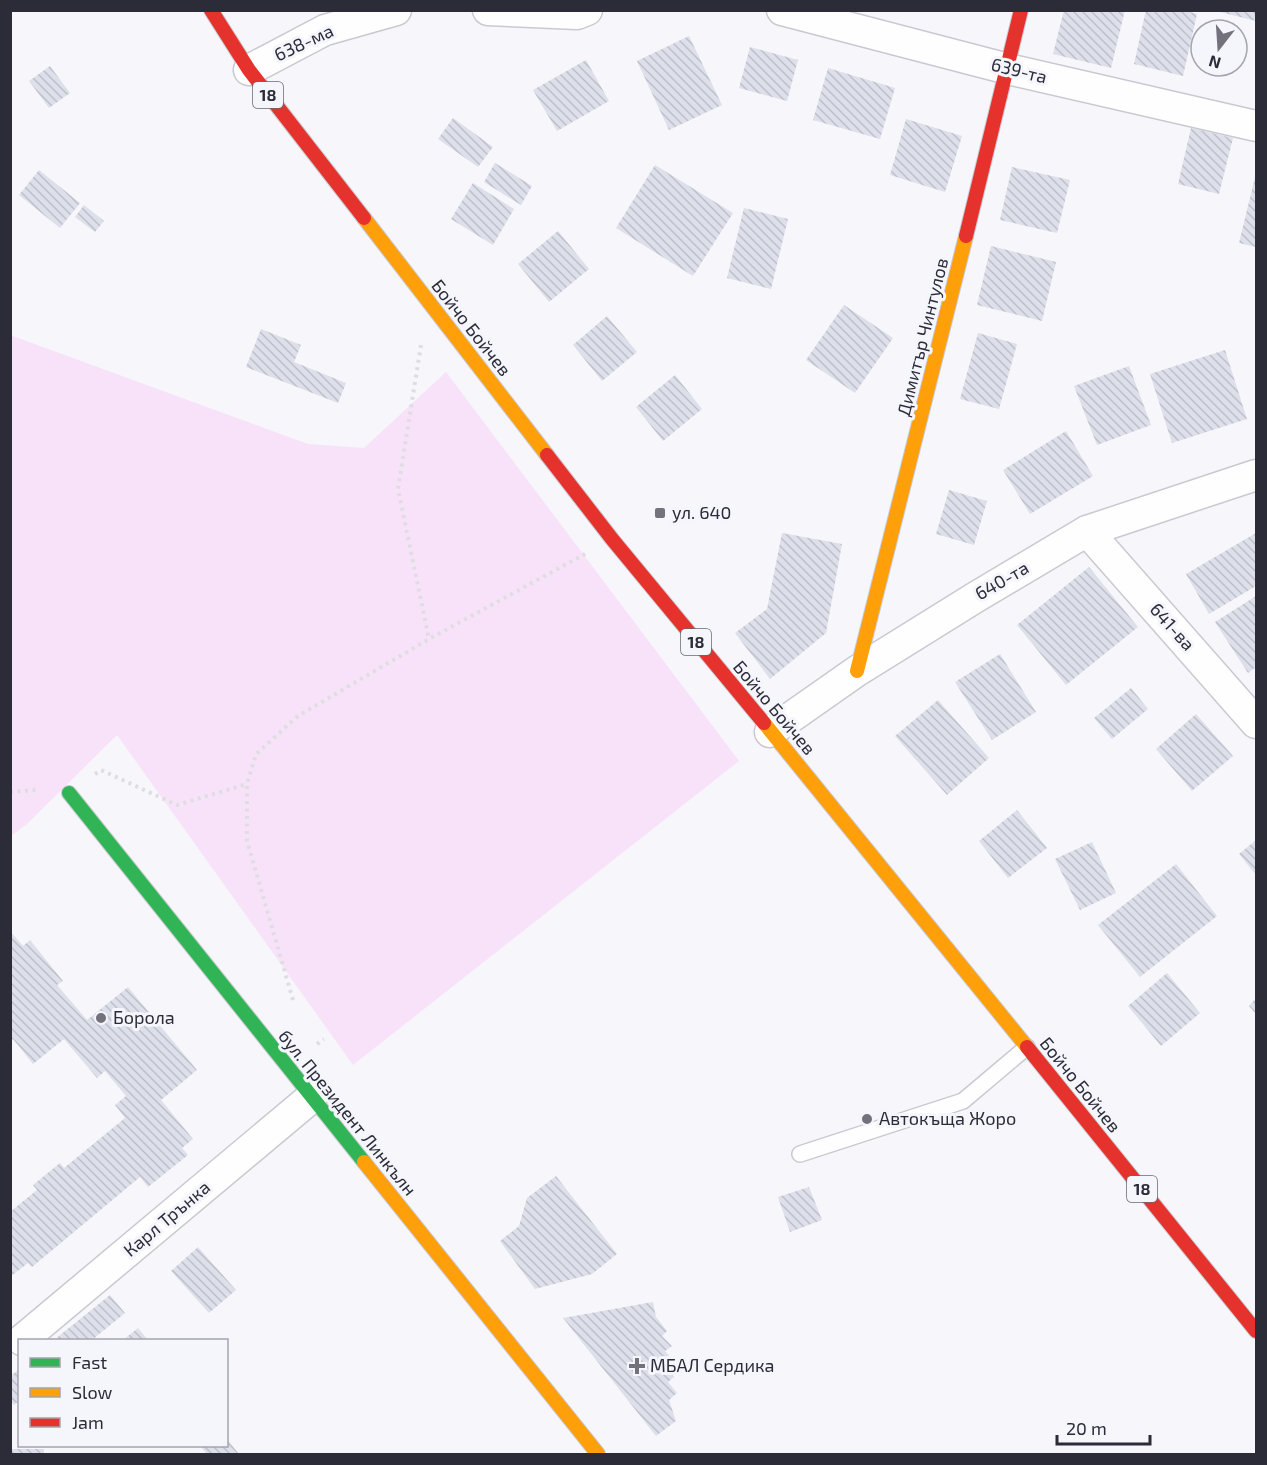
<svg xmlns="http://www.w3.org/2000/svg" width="1267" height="1465" font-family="'Exo 2',sans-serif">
	<defs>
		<pattern id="building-back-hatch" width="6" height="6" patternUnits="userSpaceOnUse" patternTransform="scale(1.5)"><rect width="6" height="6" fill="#dde0ea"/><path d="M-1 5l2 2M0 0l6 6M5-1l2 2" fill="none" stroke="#bec0c9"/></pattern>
	</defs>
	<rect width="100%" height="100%" fill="#f6f6fb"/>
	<polygon fill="#f8e2f9" points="10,335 308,444 364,448 446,372 739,761 353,1065 117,735 27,824 11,836"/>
	<g fill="url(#building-back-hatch)">
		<polygon points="1064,10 1125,10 1111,68 1053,54"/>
		<polygon points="1146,10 1183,10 1197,14 1183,76 1134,64"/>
		<polygon points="1216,10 1256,10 1256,21 1216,11"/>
		<polygon points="689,36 722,105 669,130 637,61"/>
		<polygon points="750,47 798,60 787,101 739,88"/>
		<polygon points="586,60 609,101 557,131 533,90"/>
		<polygon points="50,66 70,93 49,108 29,81"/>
		<polygon points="828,68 895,88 880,139 813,120"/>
		<polygon points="453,118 493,147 478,167 438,139"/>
		<polygon points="906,119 962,136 945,192 890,175"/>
		<polygon points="1191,128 1233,138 1219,194 1178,184"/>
		<polygon points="495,163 532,186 521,205 484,182"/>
		<polygon points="655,165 733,213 693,276 616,228"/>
		<polygon points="1012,167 1070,180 1057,233 1000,220"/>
		<polygon points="39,170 80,203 60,228 19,195"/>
		<polygon points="1256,173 1256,247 1239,243"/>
		<polygon points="473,183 514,209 493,245 451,219"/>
		<polygon points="84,205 104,221 95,232 75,217"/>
		<polygon points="744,208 788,219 771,289 727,278"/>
		<polygon points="558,231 589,269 549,302 518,264"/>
		<polygon points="991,246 1056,262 1042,321 977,305"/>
		<polygon points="844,305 893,338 855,393 806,360"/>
		<polygon points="607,316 637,352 602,381 573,345"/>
		<polygon points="261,329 301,345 294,362 346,383 338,403 246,367"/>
		<polygon points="978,333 1017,344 999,409 960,399"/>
		<polygon points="1225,350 1247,419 1172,443 1150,374"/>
		<polygon points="1129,366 1151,425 1097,445 1074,386"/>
		<polygon points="675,375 702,409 663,441 636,407"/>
		<polygon points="1066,431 1093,476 1030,514 1003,470"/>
		<polygon points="949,490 987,501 974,545 936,534"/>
		<polygon points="782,533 842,544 826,633 770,679 735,633 767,609"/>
		<polygon points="1256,533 1256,586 1209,614 1186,574"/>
		<polygon points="1089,567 1138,627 1066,685 1017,625"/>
		<polygon points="1256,596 1256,667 1248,673 1215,622"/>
		<polygon points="1000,654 1036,712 992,740 955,682"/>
		<polygon points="1131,688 1148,709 1112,739 1094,718"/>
		<polygon points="938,700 989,758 947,795 895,736"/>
		<polygon points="1196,714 1233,756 1192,791 1156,749"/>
		<polygon points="1017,810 1047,848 1008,878 979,841"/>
		<polygon points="1256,840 1256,875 1239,854"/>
		<polygon points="1092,842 1116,893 1080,910 1055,859"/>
		<polygon points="1176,864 1217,916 1140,977 1098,925"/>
		<polygon points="10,931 23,946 30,940 63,981 57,985 87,1020 128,987 197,1070 161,1100 193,1139 182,1148 188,1155 148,1187 140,1177 32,1267 28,1263 10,1277 10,1212 37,1190 33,1185 60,1163 64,1168 125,1118 115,1105 126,1096 105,1071 97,1078 64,1039 33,1064 13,1039 10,1041"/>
		<polygon points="1167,973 1200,1013 1161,1046 1128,1006"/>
		<polygon points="1256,998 1256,1014 1249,1006"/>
		<polygon points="556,1176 617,1254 592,1274 535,1289 500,1241 519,1226 527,1198"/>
		<polygon points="809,1187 822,1220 790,1232 778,1197"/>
		<polygon points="198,1247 236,1290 209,1313 171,1271"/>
		<polygon points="110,1295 125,1313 92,1340 54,1340"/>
		<polygon points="653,1302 656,1317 667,1331 662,1336 672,1346 665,1351 673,1360 665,1366 674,1377 668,1382 677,1393 669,1400 676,1421 656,1436 563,1318"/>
		<polygon points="138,1328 148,1340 123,1340"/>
		<polygon points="20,1369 20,1400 14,1405 10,1401 10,1376"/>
		<polygon points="226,1438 239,1454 207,1454 200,1446 226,1446"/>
		<rect x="10" y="1449" width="34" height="5"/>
	</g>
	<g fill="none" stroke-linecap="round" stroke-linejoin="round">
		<defs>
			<polyline id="lane" points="800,1154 963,1101 1027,1047"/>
			<g id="street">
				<polyline points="488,10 577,14 587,10"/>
				<polyline points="782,10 1008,69 1256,126"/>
				<polyline points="249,70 325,30 396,10"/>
				<polyline points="1087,531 1256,723"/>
				<polyline points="770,732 857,671 976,597 1087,531 1256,475"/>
				<polyline points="22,1340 312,1097"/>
			</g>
			<polyline id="fast" points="69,793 364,1162"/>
			<g id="slow">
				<polyline points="364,218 547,455"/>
				<polyline points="857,671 966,236"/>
				<polyline points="764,723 1027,1047"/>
				<polyline points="364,1162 598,1454"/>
			</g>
			<g id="jam">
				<polyline points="211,10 249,70 364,218"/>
				<polyline points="966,236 1021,10"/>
				<polyline points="547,455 612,539 764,723"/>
				<polyline points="1027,1047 1256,1331"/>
			</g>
		</defs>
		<use href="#lane" stroke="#c9c9d1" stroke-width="18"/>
		<use href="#street" stroke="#c9c9d1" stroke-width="33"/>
		<use href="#fast" stroke="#c9c9d1" stroke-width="16"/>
		<use href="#slow" stroke="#c9c9d1" stroke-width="16"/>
		<use href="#jam" stroke="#c9c9d1" stroke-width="16"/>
		<g stroke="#dedee1" stroke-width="4" stroke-dasharray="3 4.5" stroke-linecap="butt">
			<polyline points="421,345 398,489 429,639"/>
			<polyline points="95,774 101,770 177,805 247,784"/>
			<polyline points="10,792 37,790"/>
			<polyline points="293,1000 247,841 247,784 256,754 298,716 429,639 585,554"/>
			<polyline points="317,1044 324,1039"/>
		</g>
		<use href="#lane" stroke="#fefefe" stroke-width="15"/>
		<use href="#street" stroke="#fefefe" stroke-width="30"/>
		<use href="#fast" stroke="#30b455" stroke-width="14"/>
		<use href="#slow" stroke="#ff9f0a" stroke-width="14"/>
		<use href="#jam" stroke="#e5322d" stroke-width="14"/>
	</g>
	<g fill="#73727c" stroke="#f5f5fc" stroke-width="2">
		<rect x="654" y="507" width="12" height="12" rx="3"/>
		<circle cx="101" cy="1018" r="6"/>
		<circle cx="867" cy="1119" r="6"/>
		<path d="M634 1357h6v6h6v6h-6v6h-6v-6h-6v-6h6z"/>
	</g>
	<g text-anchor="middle" stroke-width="6" stroke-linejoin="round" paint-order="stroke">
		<g fill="#f5f5fc" stroke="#686873" stroke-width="1.5">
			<rect x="253" y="82" width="30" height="26" rx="4.5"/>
			<rect x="681" y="629" width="30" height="26" rx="4.5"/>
			<rect x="1127" y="1176" width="30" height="26" rx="4.5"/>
		</g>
		<g font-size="16" font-weight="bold" fill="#2c2b38">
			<text x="268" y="101">18</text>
			<text x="696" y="648">18</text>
			<text x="1142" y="1195">18</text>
		</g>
		<g font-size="18" fill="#2c2b38" stroke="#f5f5fc">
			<text transform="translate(304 43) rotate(-25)" y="6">638-ма</text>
			<text transform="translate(1019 71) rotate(14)" y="6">639-та</text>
			<text transform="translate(471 328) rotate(52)" y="6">Бойчо Бойчев</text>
			<text transform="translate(923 337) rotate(-76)" y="6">Димитър Чинтулов</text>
			<text transform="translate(1002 581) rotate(-30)" y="6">640-та</text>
			<text transform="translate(1172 627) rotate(48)" y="6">641-ва</text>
			<text transform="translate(774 708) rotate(50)" y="6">Бойчо Бойчев</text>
			<text transform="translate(1080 1085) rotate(51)" y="6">Бойчо Бойчев</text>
			<text transform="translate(347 1113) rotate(51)" y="6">бул. Президент Линкълн</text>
			<text transform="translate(167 1219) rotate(-40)" y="6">Карл Трънка</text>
		</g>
		<g font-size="18" fill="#2c2b38" stroke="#f5f5fc" text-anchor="start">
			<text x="672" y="519">ул. 640</text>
			<text x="113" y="1024">Борола</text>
			<text x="879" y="1125">Автокъща Жоро</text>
			<text x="650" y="1372">МБАЛ Сердика</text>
		</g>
	</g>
	<rect width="1267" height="1465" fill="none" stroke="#2c2b38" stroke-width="24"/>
	<rect x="18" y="1339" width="210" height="108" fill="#f5f5fc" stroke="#a5a4ae" stroke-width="1.5"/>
	<rect x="30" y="1358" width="30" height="9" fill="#30b455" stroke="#a5a4ae" stroke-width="1.5"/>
	<text x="72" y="1369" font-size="18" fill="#2c2b38">Fast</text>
	<rect x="30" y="1388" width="30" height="9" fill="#ff9f0a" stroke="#a5a4ae" stroke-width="1.5"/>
	<text x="72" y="1399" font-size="18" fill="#2c2b38">Slow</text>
	<rect x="30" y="1418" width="30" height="9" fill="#e5322d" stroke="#a5a4ae" stroke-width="1.5"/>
	<text x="72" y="1429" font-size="18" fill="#2c2b38">Jam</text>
	<g transform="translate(1219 48) rotate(197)"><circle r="28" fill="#f5f5fc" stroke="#a5a4ae" stroke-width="1.5"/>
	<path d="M0-4.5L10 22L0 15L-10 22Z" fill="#73727c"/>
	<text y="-9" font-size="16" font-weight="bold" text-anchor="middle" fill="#2c2b38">N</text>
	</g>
	<path d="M1057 1435v9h93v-9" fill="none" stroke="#2c2b38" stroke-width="3"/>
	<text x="1066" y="1435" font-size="18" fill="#2c2b38" stroke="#f5f5fc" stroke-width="4.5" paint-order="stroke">20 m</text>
</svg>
